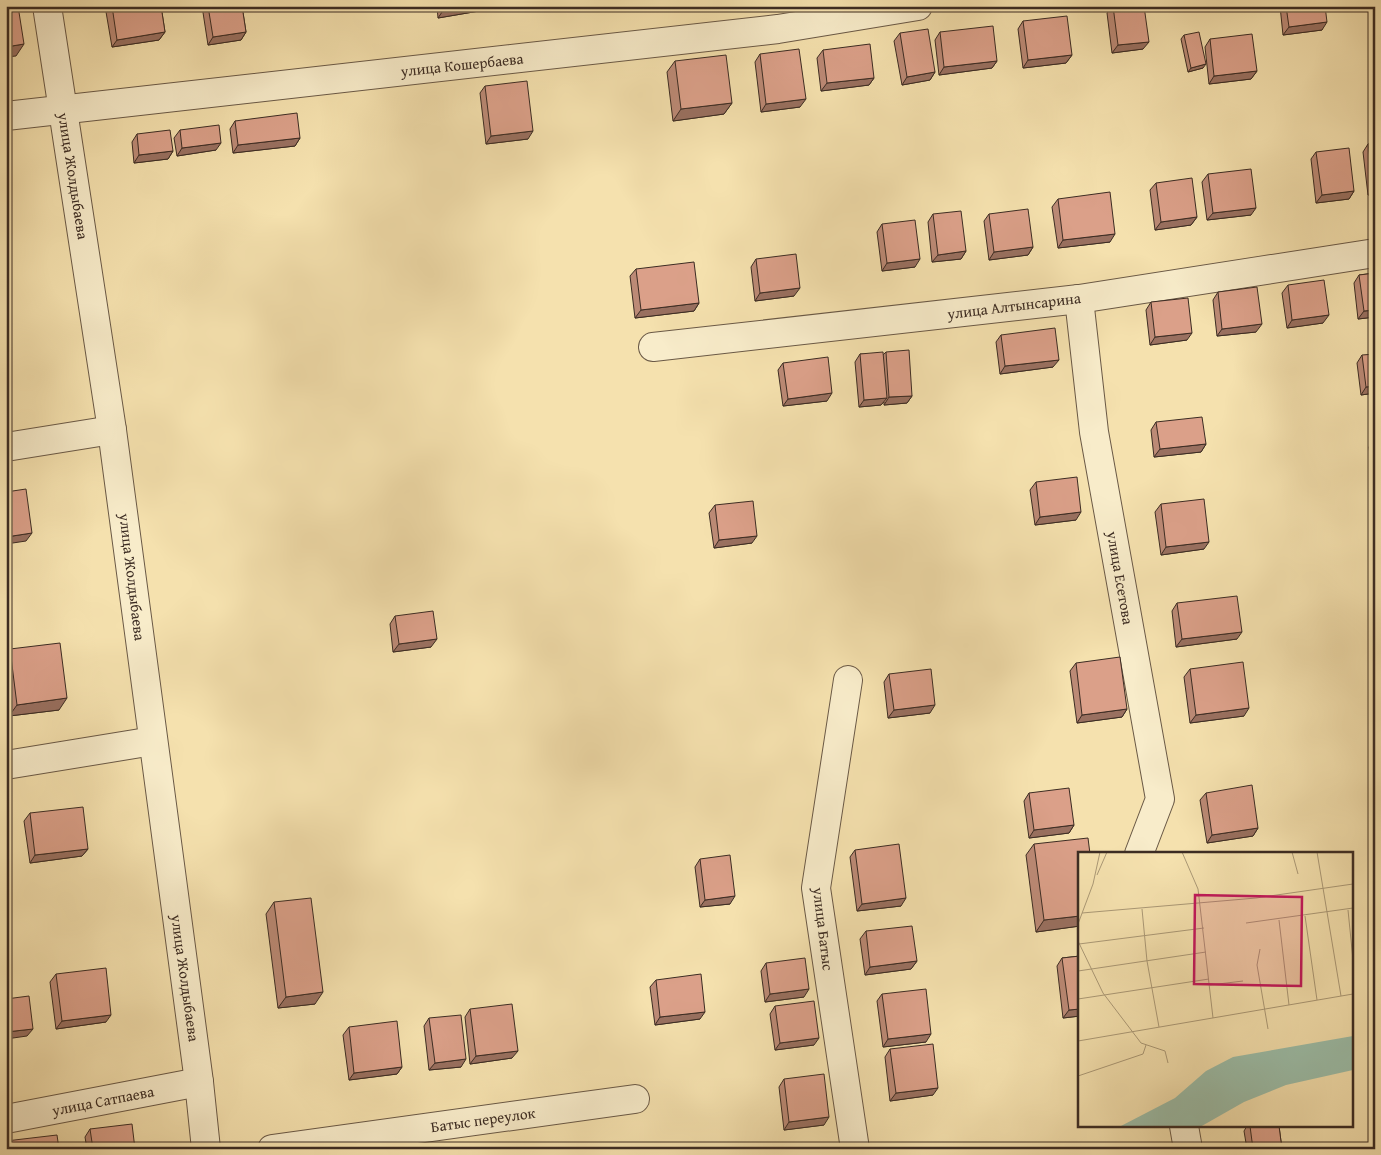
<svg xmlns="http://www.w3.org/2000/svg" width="1381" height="1155" font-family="'Gentium Book Plus',serif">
	<rect width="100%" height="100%" fill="#f5e1ae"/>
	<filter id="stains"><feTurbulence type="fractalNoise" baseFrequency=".004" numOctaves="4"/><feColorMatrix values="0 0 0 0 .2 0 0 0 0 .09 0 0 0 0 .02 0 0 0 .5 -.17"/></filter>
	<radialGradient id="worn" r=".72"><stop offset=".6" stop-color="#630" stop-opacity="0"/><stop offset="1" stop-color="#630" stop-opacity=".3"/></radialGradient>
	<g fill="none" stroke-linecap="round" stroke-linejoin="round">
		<defs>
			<g id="minor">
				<polyline points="47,6 112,430 199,1082 206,1149"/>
				<polyline points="6,116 778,29 918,6"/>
				<polyline points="1079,299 1094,432 1160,799 1139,854"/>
				<polyline points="653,347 1079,299 1375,253"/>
				<polyline points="6,447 112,430"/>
				<polyline points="848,680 816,888 855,1149"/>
				<polyline points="6,765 153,741"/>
				<polyline points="6,1119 199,1082"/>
				<polyline points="1184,1126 1188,1149"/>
				<polyline points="272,1149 635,1099"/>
			</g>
		</defs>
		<use href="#minor" stroke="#6a5946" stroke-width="30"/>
		<use href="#minor" stroke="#f8ecca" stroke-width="28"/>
	</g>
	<g fill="#bc8a76" stroke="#3c2c23">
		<polygon points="105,6 161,6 165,32 159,40 112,47"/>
		<polygon points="202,6 242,6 246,32 241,40 208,45"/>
		<polygon points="437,6 488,6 485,10 438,18"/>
		<polygon points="1112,6 1144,6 1143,49 1112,53 1107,13"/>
		<polygon points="1280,6 1325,6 1322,30 1283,35"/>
		<polygon points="1023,21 1072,55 1066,63 1023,68 1018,29"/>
		<polygon points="940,32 997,61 992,68 939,75 935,40"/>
		<polygon points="900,33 935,72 930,80 902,85 894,41"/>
		<polygon points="1184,35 1203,68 1188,72 1181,39"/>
		<polygon points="1210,39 1257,71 1251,79 1209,84 1205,47"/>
		<polygon points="823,50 874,78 869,85 821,91 817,58"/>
		<polygon points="760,54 800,107 761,112 755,62"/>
		<polygon points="675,61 732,103 724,114 673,121 667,72"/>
		<polygon points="485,86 528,139 486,144 480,93"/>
		<polygon points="235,121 300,138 295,146 233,153 230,129"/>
		<polygon points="180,130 216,150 177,156 174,138"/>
		<polygon points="137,134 173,151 168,159 134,163 132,142"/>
		<polygon points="1375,143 1375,194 1368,195 1363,152 1368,144"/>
		<polygon points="1316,152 1354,191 1349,199 1316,203 1311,159"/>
		<polygon points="1208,174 1251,215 1207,220 1202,182"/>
		<polygon points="1156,183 1197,217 1191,225 1155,230 1150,190"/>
		<polygon points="1058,199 1110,242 1058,248 1052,207"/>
		<polygon points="933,214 966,251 961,259 932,262 928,222"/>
		<polygon points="989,214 1033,247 1028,255 989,260 984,221"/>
		<polygon points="882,224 915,267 882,271 877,232"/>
		<polygon points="756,259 794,296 755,301 751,267"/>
		<polygon points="636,269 699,303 694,311 635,318 630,276"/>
		<polygon points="1375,273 1375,317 1358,319 1354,283 1359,275"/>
		<polygon points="1288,285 1323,323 1287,328 1282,293"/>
		<polygon points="1218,292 1256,332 1217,336 1213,300"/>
		<polygon points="1151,302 1187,340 1150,345 1146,310"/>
		<polygon points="1001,335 1053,367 1000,374 996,342"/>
		<polygon points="886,352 912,396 907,403 884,405 884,402 881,405 859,407 855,362 860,354 883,355"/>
		<polygon points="1362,355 1375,393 1361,395 1357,363"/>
		<polygon points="783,363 827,401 783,406 778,370"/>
		<polygon points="1156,422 1206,444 1201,452 1154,457 1151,430"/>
		<polygon points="1374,439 1375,489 1374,489 1369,447"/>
		<polygon points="1036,482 1076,520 1035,525 1030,490"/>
		<polygon points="1161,504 1204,549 1161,555 1155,512"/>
		<polygon points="715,505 752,543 714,548 709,513"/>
		<polygon points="1177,603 1237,639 1176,647 1172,611"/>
		<polygon points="395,616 431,647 393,652 390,624"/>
		<polygon points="10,649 59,710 9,716 6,692 6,655"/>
		<polygon points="1076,663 1127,709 1122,717 1077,723 1070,671"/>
		<polygon points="1190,669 1244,716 1190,723 1184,677"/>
		<polygon points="889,674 930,713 888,718 884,682"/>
		<polygon points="1029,793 1074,825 1069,833 1029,838 1024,801"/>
		<polygon points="1206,793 1258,828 1253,836 1207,843 1200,800"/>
		<polygon points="30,813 88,849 82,856 30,863 24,821"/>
		<polygon points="1034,844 1080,926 1036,932 1026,855"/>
		<polygon points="855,850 901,906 857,911 850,857"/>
		<polygon points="700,859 730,904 700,907 695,867"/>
		<polygon points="274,902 315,1004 278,1008 266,914"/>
		<polygon points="866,931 917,961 911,969 865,975 860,939"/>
		<polygon points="1080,956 1080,1016 1063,1018 1057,966 1062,958"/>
		<polygon points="766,963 804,997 765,1002 761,971"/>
		<polygon points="56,974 106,1022 56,1029 50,982"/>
		<polygon points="656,980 700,1019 655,1025 650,987"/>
		<polygon points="882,994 926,1042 883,1047 877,1001"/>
		<polygon points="775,1006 814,1045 775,1050 770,1014"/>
		<polygon points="470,1009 512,1058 470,1064 465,1017"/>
		<polygon points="429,1018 461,1067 429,1070 424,1026"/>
		<polygon points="349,1027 402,1067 397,1074 349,1080 343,1035"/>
		<polygon points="890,1049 933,1095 890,1101 885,1057"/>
		<polygon points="784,1079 824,1125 784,1130 779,1087"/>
		<polygon points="1247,1126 1279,1126 1282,1149 1247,1149 1244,1131"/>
		<polygon points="90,1129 135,1149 87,1149 85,1137"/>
	</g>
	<g fill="#997060" stroke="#3c2c23">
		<polygon points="446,6 488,6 485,10 438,18"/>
		<polygon points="584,6 606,6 581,10"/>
		<polygon points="659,6 681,6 656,10"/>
		<polygon points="1327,22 1322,30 1283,35 1289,27"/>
		<polygon points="165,32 159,40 112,47 117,40"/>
		<polygon points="246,32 241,40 208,45 213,37"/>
		<polygon points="1149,42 1143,49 1112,53 1118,45"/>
		<polygon points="24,44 16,56 6,57 6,47"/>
		<polygon points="1072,55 1066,63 1023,68 1028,60"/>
		<polygon points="997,61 992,68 939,75 944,67"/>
		<polygon points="1206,64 1203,68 1188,72 1191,68"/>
		<polygon points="1257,71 1251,79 1209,84 1214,76"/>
		<polygon points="935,72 930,80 902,85 907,77"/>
		<polygon points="874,78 869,85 821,91 827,83"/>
		<polygon points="806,99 800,107 761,112 766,104"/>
		<polygon points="732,103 724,114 673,121 681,109"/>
		<polygon points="533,131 528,139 486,144 491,136"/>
		<polygon points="300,138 295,146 233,153 238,145"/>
		<polygon points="221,143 216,150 177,156 182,148"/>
		<polygon points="173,151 168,159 134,163 139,155"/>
		<polygon points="1374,187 1375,187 1375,194 1368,195"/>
		<polygon points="1354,191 1349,199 1316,203 1322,195"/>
		<polygon points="1256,208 1251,215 1207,220 1213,213"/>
		<polygon points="1197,217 1191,225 1155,230 1161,222"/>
		<polygon points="1115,234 1110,242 1058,248 1063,240"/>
		<polygon points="1033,247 1028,255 989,260 994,252"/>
		<polygon points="966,251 961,259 932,262 938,255"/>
		<polygon points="920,259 915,267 882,271 887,263"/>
		<polygon points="800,288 794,296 755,301 760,293"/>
		<polygon points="699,303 694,311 635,318 641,310"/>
		<polygon points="1375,310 1375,317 1358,319 1364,311"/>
		<polygon points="1329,315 1323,323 1287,328 1292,320"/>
		<polygon points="1262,324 1256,332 1217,336 1222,329"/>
		<polygon points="1192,333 1187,340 1150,345 1155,337"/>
		<polygon points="1059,360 1053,367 1000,374 1005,366"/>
		<polygon points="1375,386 1375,393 1361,395 1366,387"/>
		<polygon points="832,393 827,401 783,406 788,399"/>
		<polygon points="912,396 907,403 884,405 889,397"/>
		<polygon points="887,398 881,405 859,407 864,400"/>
		<polygon points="1206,444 1201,452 1154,457 1160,449"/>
		<polygon points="1081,512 1076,520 1035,525 1040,517"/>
		<polygon points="32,533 26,541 6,544 6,537"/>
		<polygon points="757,536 752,543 714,548 719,540"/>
		<polygon points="1209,542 1204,549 1161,555 1166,547"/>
		<polygon points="1242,632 1237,639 1176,647 1182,639"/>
		<polygon points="437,639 431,647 393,652 399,644"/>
		<polygon points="67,698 59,710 9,716 17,705"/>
		<polygon points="935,705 930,713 888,718 894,710"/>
		<polygon points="1249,708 1244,716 1190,723 1196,715"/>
		<polygon points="1127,709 1122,717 1077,723 1082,715"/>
		<polygon points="1074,825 1069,833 1029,838 1034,830"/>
		<polygon points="1258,828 1253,836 1207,843 1212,835"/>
		<polygon points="88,849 82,856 30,863 35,855"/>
		<polygon points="735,896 730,904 700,907 705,900"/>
		<polygon points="906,898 901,906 857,911 862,904"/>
		<polygon points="1080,916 1080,926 1036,932 1044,920"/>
		<polygon points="917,961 911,969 865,975 870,967"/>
		<polygon points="809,989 804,997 765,1002 770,994"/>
		<polygon points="323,992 315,1004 278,1008 286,997"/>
		<polygon points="1080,1009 1080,1016 1063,1018 1069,1010"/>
		<polygon points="705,1012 700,1019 655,1025 660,1017"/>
		<polygon points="111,1015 106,1022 56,1029 62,1021"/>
		<polygon points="33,1029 27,1036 6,1039 6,1032"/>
		<polygon points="931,1034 926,1042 883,1047 888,1039"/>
		<polygon points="819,1038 814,1045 775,1050 780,1043"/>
		<polygon points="518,1051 512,1058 470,1064 476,1056"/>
		<polygon points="466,1059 461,1067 429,1070 435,1063"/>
		<polygon points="402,1067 397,1074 349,1080 354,1073"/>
		<polygon points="938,1088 933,1095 890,1101 896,1093"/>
		<polygon points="829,1117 824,1125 784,1130 789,1122"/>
	</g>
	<g fill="#dba089" stroke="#3c2c23">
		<polygon points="6,6 18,6 24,44 6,47"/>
		<polygon points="112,6 161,6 165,32 117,40"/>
		<polygon points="208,6 242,6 246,32 213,37"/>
		<polygon points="1113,6 1144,6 1149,42 1118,45"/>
		<polygon points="1286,6 1325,6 1327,22 1289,27"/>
		<polygon points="1067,16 1072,55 1028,60 1023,21"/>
		<polygon points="993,26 997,61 944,67 940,32"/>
		<polygon points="928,29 935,72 907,77 900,33"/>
		<polygon points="1199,32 1206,64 1191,68 1184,35"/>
		<polygon points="1252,34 1257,71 1214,76 1210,39"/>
		<polygon points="870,44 874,78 827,83 823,50"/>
		<polygon points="799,49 806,99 766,104 760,54"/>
		<polygon points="726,55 732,103 681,109 675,61"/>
		<polygon points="527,81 533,131 491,136 485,86"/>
		<polygon points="297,113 300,138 238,145 235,121"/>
		<polygon points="219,125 221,143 182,148 180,130"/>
		<polygon points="170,130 173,151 139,155 137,134"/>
		<polygon points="1375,143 1375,187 1374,187 1368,144"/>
		<polygon points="1349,148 1354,191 1322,195 1316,152"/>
		<polygon points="1251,169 1256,208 1213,213 1208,174"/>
		<polygon points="1192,178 1197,217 1161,222 1156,183"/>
		<polygon points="1110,192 1115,234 1063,240 1058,199"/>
		<polygon points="1028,209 1033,247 994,252 989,214"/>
		<polygon points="961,211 966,251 938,255 933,214"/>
		<polygon points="915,220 920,259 887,263 882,224"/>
		<polygon points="796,254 800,288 760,293 756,259"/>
		<polygon points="694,262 699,303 641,310 636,269"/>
		<polygon points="1375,273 1375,310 1364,311 1359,275"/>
		<polygon points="1324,280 1329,315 1292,320 1288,285"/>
		<polygon points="1257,287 1262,324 1222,329 1218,292"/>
		<polygon points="1188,298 1192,333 1155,337 1151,302"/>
		<polygon points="1055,328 1059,360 1005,366 1001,335"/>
		<polygon points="909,350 912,396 889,397 886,352"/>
		<polygon points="883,352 887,398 864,400 860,354"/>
		<polygon points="1375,354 1375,386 1366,387 1362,355"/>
		<polygon points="828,357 832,393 788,399 783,363"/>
		<polygon points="6,363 9,386 6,387"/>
		<polygon points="1202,417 1206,444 1160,449 1156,422"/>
		<polygon points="1077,477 1081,512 1040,517 1036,482"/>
		<polygon points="26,489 32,533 6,537 6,492"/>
		<polygon points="1204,499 1209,542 1166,547 1161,504"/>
		<polygon points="753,501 757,536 719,540 715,505"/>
		<polygon points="1237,596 1242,632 1182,639 1177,603"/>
		<polygon points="433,611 437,639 399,644 395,616"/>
		<polygon points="60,643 67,698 17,705 10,649"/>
		<polygon points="1120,657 1127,709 1082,715 1076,663"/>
		<polygon points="1243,662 1249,708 1196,715 1190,669"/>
		<polygon points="931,669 935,705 894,710 889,674"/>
		<polygon points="1252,785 1258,828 1212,835 1206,793"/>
		<polygon points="1069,788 1074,825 1034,830 1029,793"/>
		<polygon points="83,807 88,849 35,855 30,813"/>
		<polygon points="1088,838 1090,854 1080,854 1080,916 1044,920 1034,844"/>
		<polygon points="899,844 906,898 862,904 855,850"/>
		<polygon points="730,855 735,896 705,900 700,859"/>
		<polygon points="311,898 323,992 286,997 274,902"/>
		<polygon points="912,926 917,961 870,967 866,931"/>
		<polygon points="1080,956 1080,1009 1069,1010 1062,958"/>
		<polygon points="805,958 809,989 770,994 766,963"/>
		<polygon points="106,968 111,1015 62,1021 56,974"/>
		<polygon points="701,974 705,1012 660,1017 656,980"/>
		<polygon points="926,989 931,1034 888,1039 882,994"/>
		<polygon points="29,996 33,1029 6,1032 6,999"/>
		<polygon points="814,1001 819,1038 780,1043 775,1006"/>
		<polygon points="512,1004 518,1051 476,1056 470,1009"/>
		<polygon points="461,1015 466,1059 435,1063 429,1018"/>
		<polygon points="397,1021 402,1067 354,1073 349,1027"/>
		<polygon points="933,1044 938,1088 896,1093 890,1049"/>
		<polygon points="824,1074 829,1117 789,1122 784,1079"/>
		<polygon points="132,1124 135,1149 93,1149 90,1129"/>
		<polygon points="1250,1126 1279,1126 1282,1149 1253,1149"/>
		<polygon points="57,1135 59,1149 6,1149 6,1141"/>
		<polygon points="961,1145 962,1149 932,1149"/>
	</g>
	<g text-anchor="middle" stroke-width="4" stroke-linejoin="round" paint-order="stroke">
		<g font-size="15" fill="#3c2c23" stroke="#f8ecca">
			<text transform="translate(462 65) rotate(-6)" y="5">улица Кошербаева</text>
			<text transform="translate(73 176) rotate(81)" y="5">улица Жолдыбаева</text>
			<text transform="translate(1014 306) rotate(-7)" y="5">улица Алтынсарина</text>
			<text transform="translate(132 577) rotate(83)" y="5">улица Жолдыбаева</text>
			<text transform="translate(1120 578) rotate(80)" y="5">улица Есетова</text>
			<text transform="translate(823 929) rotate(83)" y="5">улица Батыс</text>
			<text transform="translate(185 978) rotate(82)" y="5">улица Жолдыбаева</text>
			<text transform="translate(103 1101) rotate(-11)" y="5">улица Сатпаева</text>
			<text transform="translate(483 1120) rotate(-8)" y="5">Батыс переулок</text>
		</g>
	</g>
	<g transform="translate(1078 852)">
		<rect width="275" height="275" fill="#f5e1ae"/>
		<path d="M275,184V218L208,233L166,250L122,275H41L97,246L128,219L155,205Z" fill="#9cbea9"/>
		<path fill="none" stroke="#ab9976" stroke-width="1" d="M104,0L120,37L135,166M214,0L220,22M239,0L263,144M19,23L29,0M64,57L69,109L81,175M270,58L275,108M4,61L178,46L275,32M227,64L239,148M201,68L211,153M168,71L275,56M0,72L15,32L22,0M0,89L25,141L63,191L87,199L90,211M1,92L126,76M182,97L179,113L190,177M0,119L128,100M132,133L165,129M0,147L131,127M0,189L275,142M0,224L65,202L68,193"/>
		<path fill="#c2185b" fill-opacity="0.15" stroke="#c2185b" stroke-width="2.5" d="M117,43L224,45L223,134L116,132Z"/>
		<rect width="275" height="275" fill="none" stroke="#3c2c23" stroke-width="2.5"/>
	</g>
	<rect width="1381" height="1155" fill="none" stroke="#f5e1ae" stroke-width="25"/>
	<rect x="8" y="8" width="1366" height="1140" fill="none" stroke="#3c2c23" stroke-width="2.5"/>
	<rect x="12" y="12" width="1356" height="1130" fill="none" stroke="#3c2c23"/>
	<rect width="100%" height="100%" filter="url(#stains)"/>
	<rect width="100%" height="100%" fill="url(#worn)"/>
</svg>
